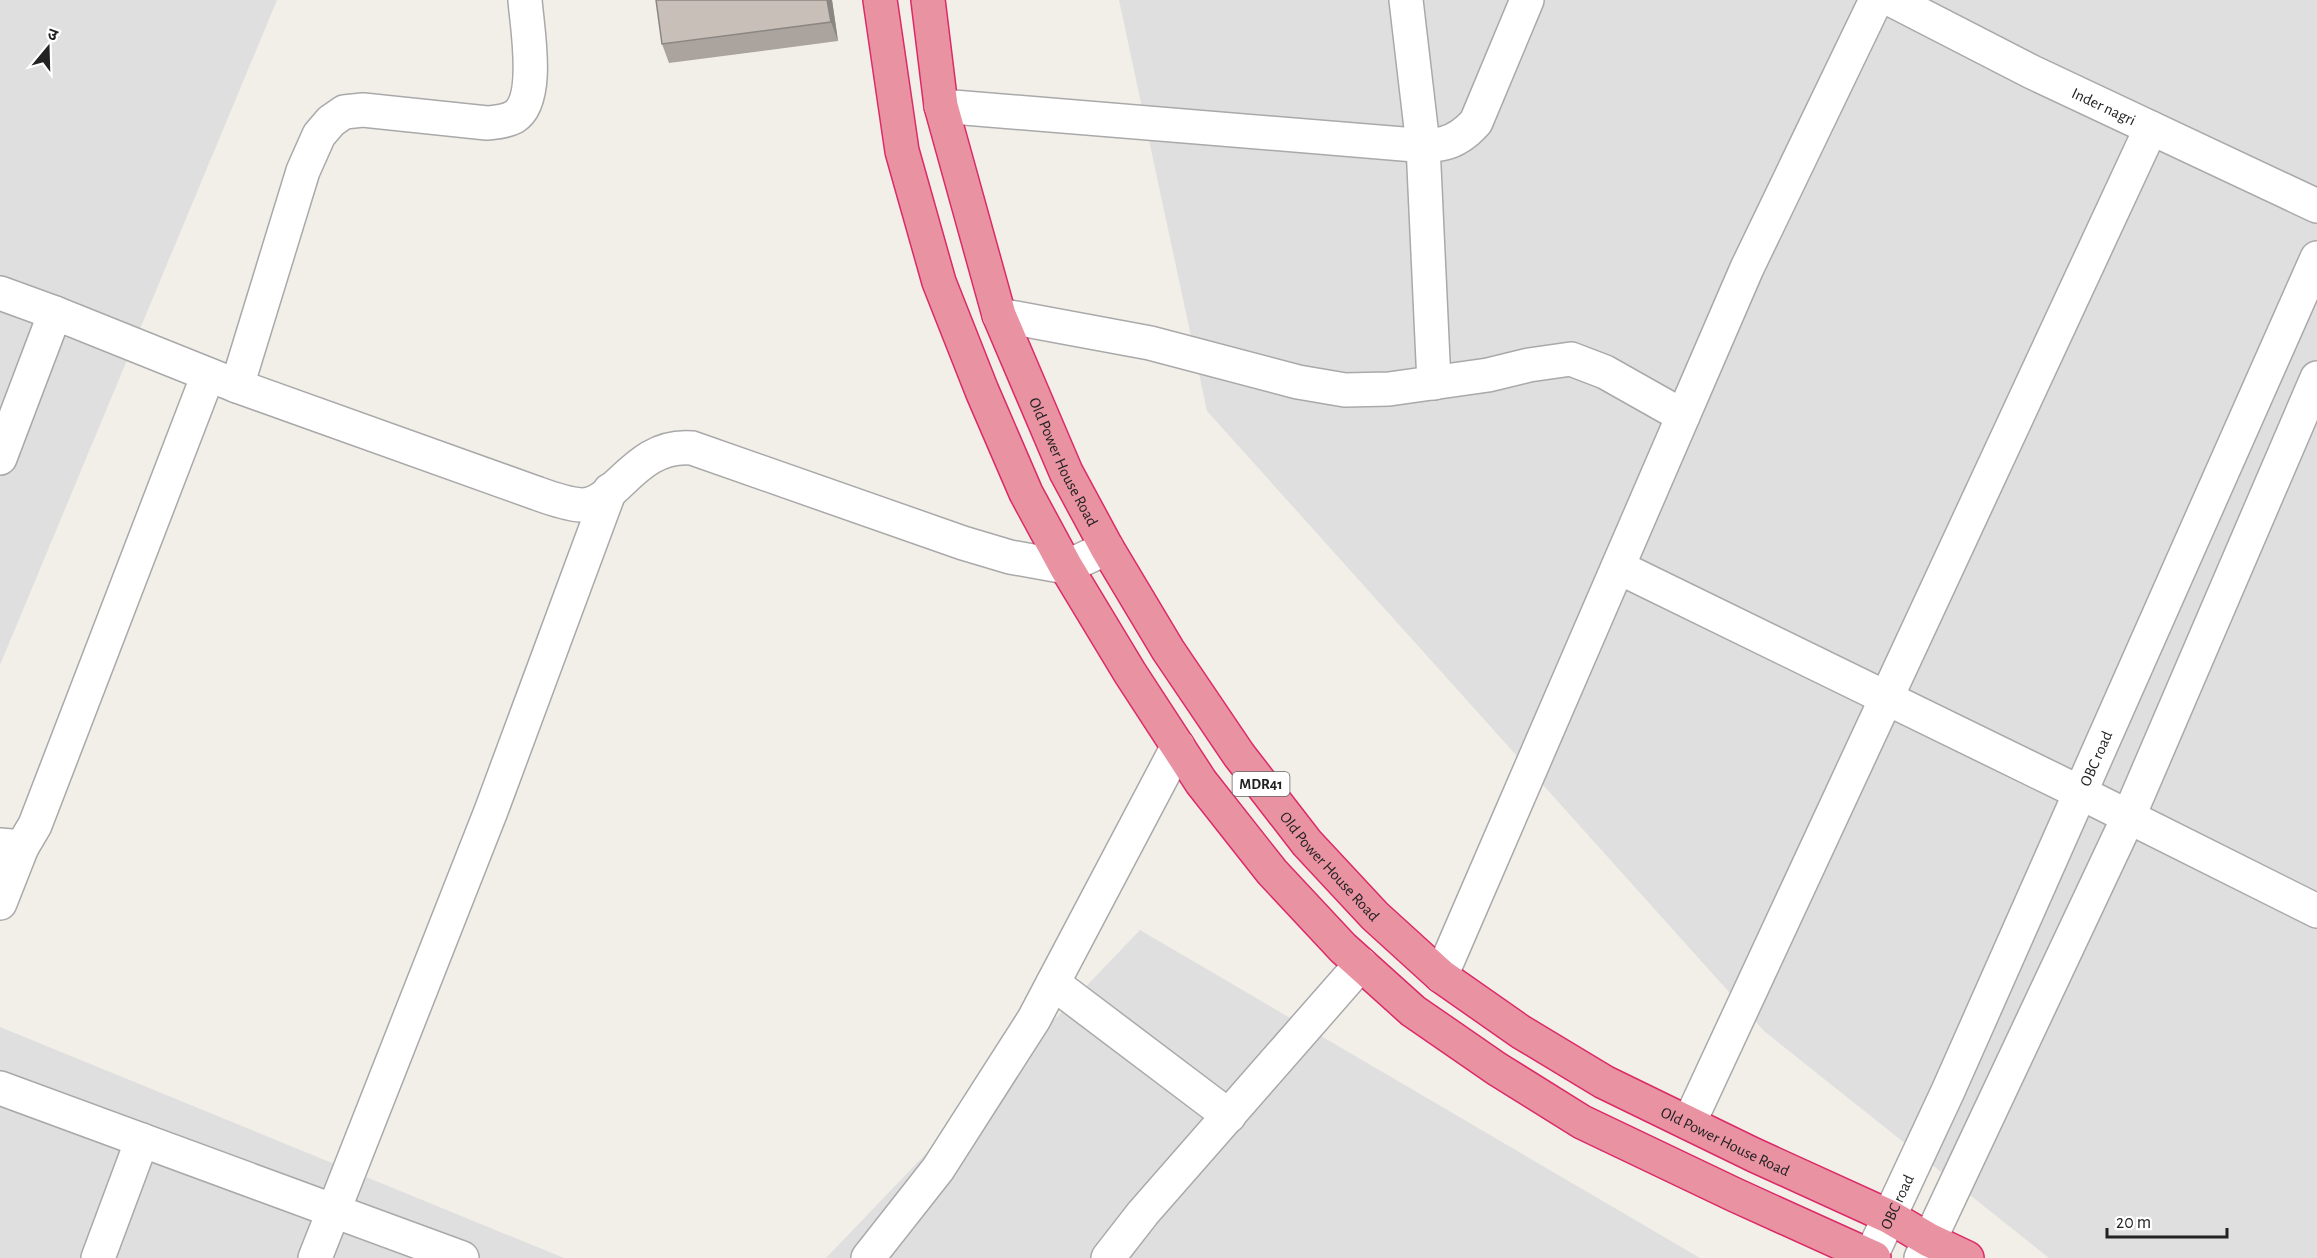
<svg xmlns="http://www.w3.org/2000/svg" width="2317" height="1258" font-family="'Alegreya Sans','Noto Sans Devanagari',sans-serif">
	<rect width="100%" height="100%" fill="#f2efe9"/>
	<g fill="#e0dfdf">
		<polygon points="0,0 277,0 0,665"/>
		<polygon points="1119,0 2317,0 2317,1258 2049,1258 1764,1031 1207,411"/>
		<polygon points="1140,930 1700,1258 826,1258"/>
		<polygon points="0,1027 564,1258 0,1258"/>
	</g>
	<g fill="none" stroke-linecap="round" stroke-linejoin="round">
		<defs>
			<g id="minor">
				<polyline points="1406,0 1423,145 1434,383"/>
				<path id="s1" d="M1892,0L2032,72L2317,206"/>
				<path d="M941,106L1403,144C1435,146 1453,148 1476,122L1527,0"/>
				<polyline points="0,293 55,313"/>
				<polyline points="999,315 1150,343 1298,382 1345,390 1389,389 1488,375 1529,365 1571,359 1605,372 1683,416"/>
				<path d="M237,386L536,493C550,498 566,504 581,505C616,506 634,443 692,448L963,543L1010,557L1066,567L1107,548"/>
				<path d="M0,458L55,313L237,386L303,171L319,135L331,121L344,112L363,110L487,123C496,122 505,122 514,117C541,100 527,28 525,0"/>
				<polyline points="1618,567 2079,792 2317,911"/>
				<polyline points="0,845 22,847 35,825 208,375"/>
				<polyline points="0,903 22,847"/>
				<polyline points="1441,976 1747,268 1876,0"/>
				<polyline points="1053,983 1229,1116"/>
				<polyline points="0,1088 462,1258"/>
				<polyline points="1689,1123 2151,128"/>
				<path id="s2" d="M1871,1256L1948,1091L2317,258"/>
				<polyline points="98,1258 142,1140"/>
				<polyline points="315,1258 491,811 610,490"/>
				<polyline points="868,1258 938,1169 1034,1019 1178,746"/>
				<polyline points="1108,1258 1143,1213 1361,964"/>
				<polyline points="1921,1258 2128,818 2317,378"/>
			</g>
			<g id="highway">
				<polyline points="880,0 902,151 939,282 982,391 1026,493 1066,567 1130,673 1201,782 1272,872 1343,948 1413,1011 1497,1069 1582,1122 1735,1195 1874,1258"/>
				<path id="s3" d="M928,0L941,106L999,315L1066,472L1107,548L1168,650L1239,755L1307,843L1375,916L1441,976L1521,1032L1604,1082L1754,1155L1890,1217L1929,1240L1967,1258"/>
			</g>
		</defs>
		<use href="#minor" stroke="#a9a9a9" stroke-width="36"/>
		<use href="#highway" stroke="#dc2a67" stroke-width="36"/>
		<use href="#minor" stroke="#fff" stroke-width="33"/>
		<use href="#highway" stroke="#e892a2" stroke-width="33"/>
	</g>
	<polygon fill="#aba49e" points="656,0 832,0 838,41 669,63 662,44"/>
	<polygon fill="#8b8681" points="827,0 832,0 838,41 831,22"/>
	<polygon fill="#c7bfb8" stroke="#8b8681" stroke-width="1.5" points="656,0 827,0 831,22 662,44"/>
	<g text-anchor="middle" stroke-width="5" stroke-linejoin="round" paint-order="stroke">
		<rect fill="#fff" stroke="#646464" stroke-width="1.5" x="1232.5" y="772" width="57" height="24" rx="4.5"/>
		<g font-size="15" font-weight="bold" fill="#222">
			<text x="1261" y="789">MDR41</text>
		</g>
		<g font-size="16" fill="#222" stroke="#fff">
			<text dy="6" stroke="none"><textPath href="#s1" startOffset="237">Inder nagri</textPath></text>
			<text dy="6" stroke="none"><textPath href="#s3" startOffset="484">Old Power House Road</textPath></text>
			<text dy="6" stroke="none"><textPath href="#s2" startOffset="546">OBC road</textPath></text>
			<text dy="6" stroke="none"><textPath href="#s3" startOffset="970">Old Power House Road</textPath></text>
			<text dy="6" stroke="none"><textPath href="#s3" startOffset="1456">Old Power House Road</textPath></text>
			<text dy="6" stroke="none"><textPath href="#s2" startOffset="60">OBC road</textPath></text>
		</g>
	</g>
	<g transform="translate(48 48) rotate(19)" stroke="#ffffff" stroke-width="4.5" paint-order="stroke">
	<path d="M0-4.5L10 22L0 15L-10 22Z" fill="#222222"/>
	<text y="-9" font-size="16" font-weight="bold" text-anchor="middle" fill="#222222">उ</text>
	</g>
	<path d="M2107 1228v9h120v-9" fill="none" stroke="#222222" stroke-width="3"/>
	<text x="2116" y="1228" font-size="18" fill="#222222" stroke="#ffffff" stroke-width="4.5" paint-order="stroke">20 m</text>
</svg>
